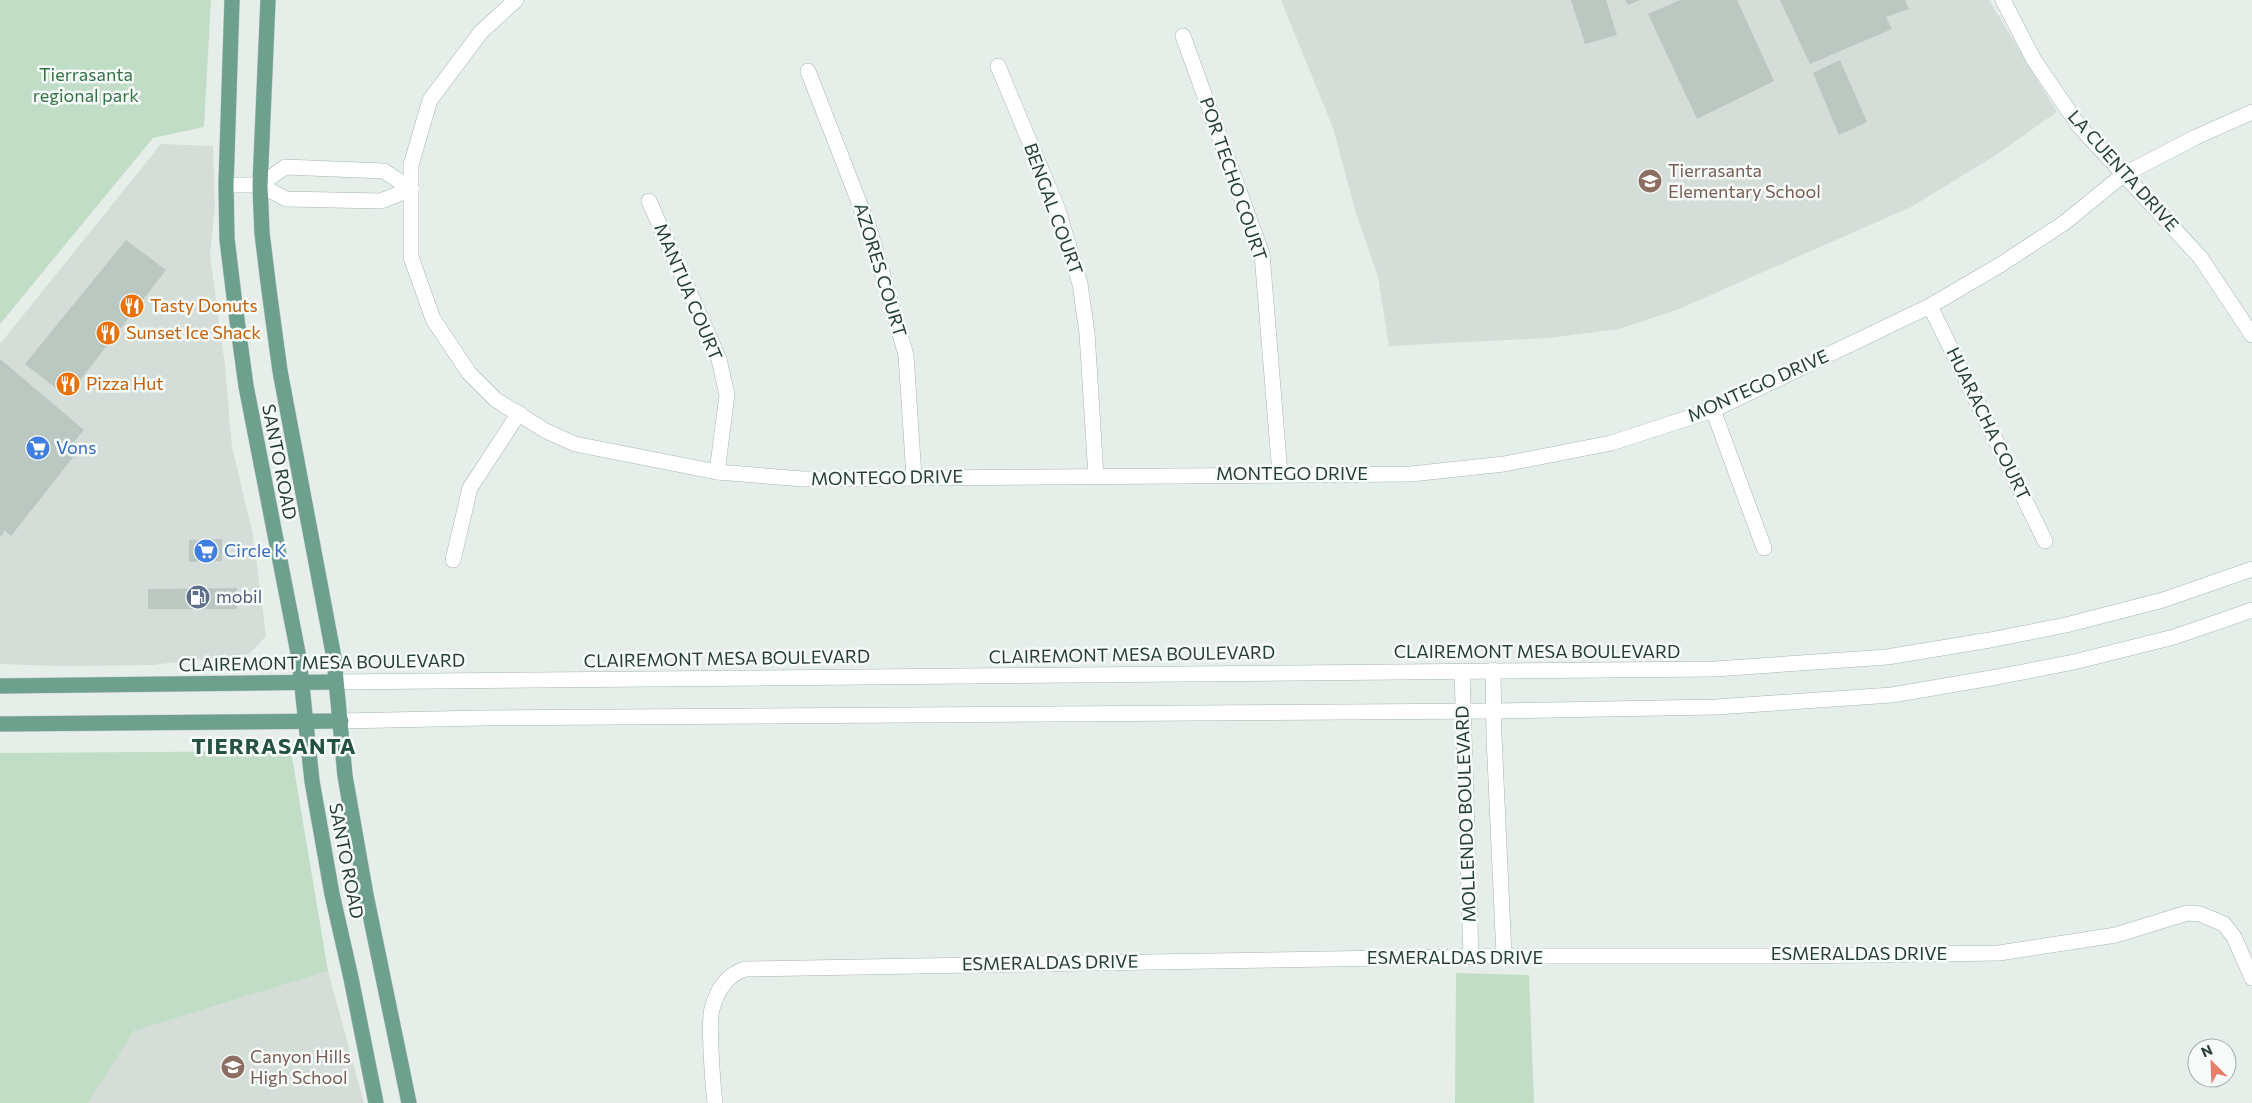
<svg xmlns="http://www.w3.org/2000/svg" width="2252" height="1103" font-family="Commissioner,sans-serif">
	<rect width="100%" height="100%" fill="#e6eee9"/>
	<g fill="#d4ddd8">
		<polygon points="1281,0 1989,0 2057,112 1996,155 1911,207 1679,309 1619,329 1548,338 1389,346 1378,277 1356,213 1333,128"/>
		<polygon points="161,144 213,146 215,207 210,255 225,366 232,447 253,535 266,636 249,654 152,665 60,666 0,664 0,344"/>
		<polygon points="328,971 364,1103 88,1103 134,1031"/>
	</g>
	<g fill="#c1ddc6">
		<polygon points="0,0 211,0 204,127 153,138 0,324"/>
		<polygon points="291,751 328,971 134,1031 88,1103 0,1103 0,753"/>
		<polygon points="1456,973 1529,975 1534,1103 1455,1103"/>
	</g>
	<g fill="#bbc8c2">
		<polygon points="1571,0 1606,0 1617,35 1585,44"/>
		<polygon points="1625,0 1640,0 1628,5"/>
		<polygon points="1680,0 1737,0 1774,81 1697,119 1648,14"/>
		<polygon points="1780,0 1905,0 1909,9 1886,17 1892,29 1810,64"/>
		<polygon points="1840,60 1867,122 1839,135 1813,73"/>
		<polygon points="126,240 166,270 67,397 25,364"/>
		<polygon points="0,359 84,430 72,444 78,451 11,536 4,530 2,537 0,535"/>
		<polygon points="222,539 222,561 189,562 189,540"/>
		<polygon points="237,588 237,609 148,609 148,589"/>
	</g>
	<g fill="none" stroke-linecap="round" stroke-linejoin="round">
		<defs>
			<g id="street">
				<polyline points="1183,36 1262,254 1280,474"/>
				<polyline points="998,66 1058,210 1080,284 1087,333 1096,476"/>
				<polyline points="808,71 869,228 906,355 914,477"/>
				<polyline points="411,189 411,257 433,319 469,373 496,400 546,431 575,444 717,472 803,479 1411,474 1504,464 1611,443 1713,410 1930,306 2000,265 2064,223 2123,175 2196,137 2252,112"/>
				<polyline points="649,201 719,359 727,395 717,472"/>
				<polyline points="1930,306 2045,541"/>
				<polyline points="1713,410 1764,548"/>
				<polyline points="453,560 470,488 519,413"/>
				<polyline points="1493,670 1494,736 1504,956"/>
				<polyline points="1462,671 1471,957"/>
				<path d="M715,1103C713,1087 708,1022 712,1009C717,990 726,975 745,969L1504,956H1795L1999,953L2116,935L2187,913L2200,914L2224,924L2234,937L2252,978"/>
			</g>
			<g id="secondary">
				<polyline points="2003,0 2034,60 2079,126 2200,257 2252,335"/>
				<polyline points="226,185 260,185 286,199 381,201 411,189"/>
				<polyline points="260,185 285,167 384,171 411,189"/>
				<polyline points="411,189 411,165 430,100 481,32 516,0"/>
				<polyline points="335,682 1715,669 1887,657 1990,640 2066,625 2163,600 2252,569"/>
				<polyline points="341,721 483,718 1494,711 1716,707 1892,695 1997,677 2074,662 2174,637 2252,610"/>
			</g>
			<g id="primary">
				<polyline points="232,0 226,185 227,239 235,305 246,386 299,658 312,781 332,894 351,978 376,1103"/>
				<polyline points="268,0 260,185 262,233 269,290 280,371 334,658 345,776 366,895 409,1103"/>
				<polyline points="0,686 335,682"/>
				<polyline points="0,724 341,721"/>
			</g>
		</defs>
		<use href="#street" stroke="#a9b6b0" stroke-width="16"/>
		<use href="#secondary" stroke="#a5b9b0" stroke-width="16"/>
		<use href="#primary" stroke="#c2c9c7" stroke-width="16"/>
		<use href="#street" stroke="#fff" stroke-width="15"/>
		<use href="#secondary" stroke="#fff" stroke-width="15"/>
		<use href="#primary" stroke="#6ea08e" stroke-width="15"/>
	</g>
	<defs>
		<symbol id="school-disc" viewBox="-11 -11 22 22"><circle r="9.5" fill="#8d6e63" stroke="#f6faf8"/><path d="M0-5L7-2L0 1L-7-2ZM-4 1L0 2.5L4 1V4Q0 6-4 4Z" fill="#fff"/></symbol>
		<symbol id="restaurant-disc" viewBox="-11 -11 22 22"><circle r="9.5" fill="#e8710a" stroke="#f6faf8"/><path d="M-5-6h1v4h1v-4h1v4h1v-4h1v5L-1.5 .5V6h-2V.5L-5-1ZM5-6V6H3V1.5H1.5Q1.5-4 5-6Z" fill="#fff"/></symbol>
		<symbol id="supermarket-disc" viewBox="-11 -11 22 22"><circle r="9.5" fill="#3f7fe0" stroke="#f6faf8"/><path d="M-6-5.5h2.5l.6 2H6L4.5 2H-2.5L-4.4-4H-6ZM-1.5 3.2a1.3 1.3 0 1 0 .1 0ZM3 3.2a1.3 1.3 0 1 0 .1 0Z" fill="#fff"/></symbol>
		<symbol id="fuel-disc" viewBox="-11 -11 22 22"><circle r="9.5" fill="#5c6f8a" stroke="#f6faf8"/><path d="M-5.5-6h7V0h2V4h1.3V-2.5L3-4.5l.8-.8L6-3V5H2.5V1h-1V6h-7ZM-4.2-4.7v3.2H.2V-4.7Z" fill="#fff"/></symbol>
	</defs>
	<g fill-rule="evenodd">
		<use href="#school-disc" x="1636" y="167" width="28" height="28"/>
		<use href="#restaurant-disc" x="118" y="292" width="28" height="28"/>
		<use href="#restaurant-disc" x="94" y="319" width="28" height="28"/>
		<use href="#restaurant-disc" x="54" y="370" width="28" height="28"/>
		<use href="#supermarket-disc" x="24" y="434" width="28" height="28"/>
		<use href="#supermarket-disc" x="192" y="537" width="28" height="28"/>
		<use href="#fuel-disc" x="184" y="583" width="28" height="28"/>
		<use href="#school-disc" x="219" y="1053" width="28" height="28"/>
	</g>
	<g text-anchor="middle" stroke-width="5" stroke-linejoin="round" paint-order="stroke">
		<g font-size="18" fill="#337346" stroke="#f6faf8">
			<text x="86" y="81">Tierrasanta<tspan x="86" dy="21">regional park</tspan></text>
		</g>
		<g font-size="18" fill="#785e54" stroke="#f6faf8" text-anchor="start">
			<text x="1668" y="177">Tierrasanta<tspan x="1668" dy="21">Elementary School</tspan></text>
			<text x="250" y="1063">Canyon Hills<tspan x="250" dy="21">High School</tspan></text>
		</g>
		<g font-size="18" fill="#263f36" stroke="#f6faf8">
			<text transform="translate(2123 171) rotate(48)" y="6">LA CUENTA DRIVE</text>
			<text transform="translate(1233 179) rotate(71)" y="6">POR TECHO COURT</text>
			<text transform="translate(1053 209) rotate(70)" y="6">BENGAL COURT</text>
			<text transform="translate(880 270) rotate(73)" y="6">AZORES COURT</text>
			<text transform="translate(688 292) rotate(67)" y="6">MANTUA COURT</text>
			<text transform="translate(1758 386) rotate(-24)" y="6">MONTEGO DRIVE</text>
			<text transform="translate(1988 424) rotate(64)" y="6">HUARACHA COURT</text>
			<text transform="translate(279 462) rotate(79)" y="6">SANTO ROAD</text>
			<text x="1292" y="480">MONTEGO DRIVE</text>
			<text transform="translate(887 478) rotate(-1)" y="6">MONTEGO DRIVE</text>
			<text x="1537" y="658">CLAIREMONT MESA BOULEVARD</text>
			<text transform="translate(1132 655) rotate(-1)" y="6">CLAIREMONT MESA BOULEVARD</text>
			<text transform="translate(727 659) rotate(-1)" y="6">CLAIREMONT MESA BOULEVARD</text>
			<text transform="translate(322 663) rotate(-1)" y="6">CLAIREMONT MESA BOULEVARD</text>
			<text transform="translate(1466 814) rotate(-92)" y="6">MOLLENDO BOULEVARD</text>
			<text transform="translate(346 861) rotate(79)" y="6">SANTO ROAD</text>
			<text x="1859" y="960">ESMERALDAS DRIVE</text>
			<text x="1455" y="964">ESMERALDAS DRIVE</text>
			<text transform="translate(1050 963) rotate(-1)" y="6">ESMERALDAS DRIVE</text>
		</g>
		<g font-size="18" fill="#c56008" stroke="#f6faf8" text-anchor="start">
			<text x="150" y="312">Tasty Donuts</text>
			<text x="126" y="339">Sunset Ice Shack</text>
			<text x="86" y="390">Pizza Hut</text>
		</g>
		<g font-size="18" fill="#366cbe" stroke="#f6faf8" text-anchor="start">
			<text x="56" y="454">Vons</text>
			<text x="224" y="557">Circle K</text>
		</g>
		<g font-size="18" fill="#4e5e75" stroke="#f6faf8" text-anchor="start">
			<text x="216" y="603">mobil</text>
		</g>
		<g font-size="22" font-weight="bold" letter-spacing="1" fill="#235041" stroke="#f6faf8">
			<text x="274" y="754">TIERRASANTA</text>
		</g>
	</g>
	<g transform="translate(2212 1063) rotate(336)"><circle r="24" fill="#f6faf8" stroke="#a3afaa"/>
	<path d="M0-4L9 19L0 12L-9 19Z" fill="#e87d6a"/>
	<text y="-8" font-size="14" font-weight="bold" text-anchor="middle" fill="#263f36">N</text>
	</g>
</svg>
